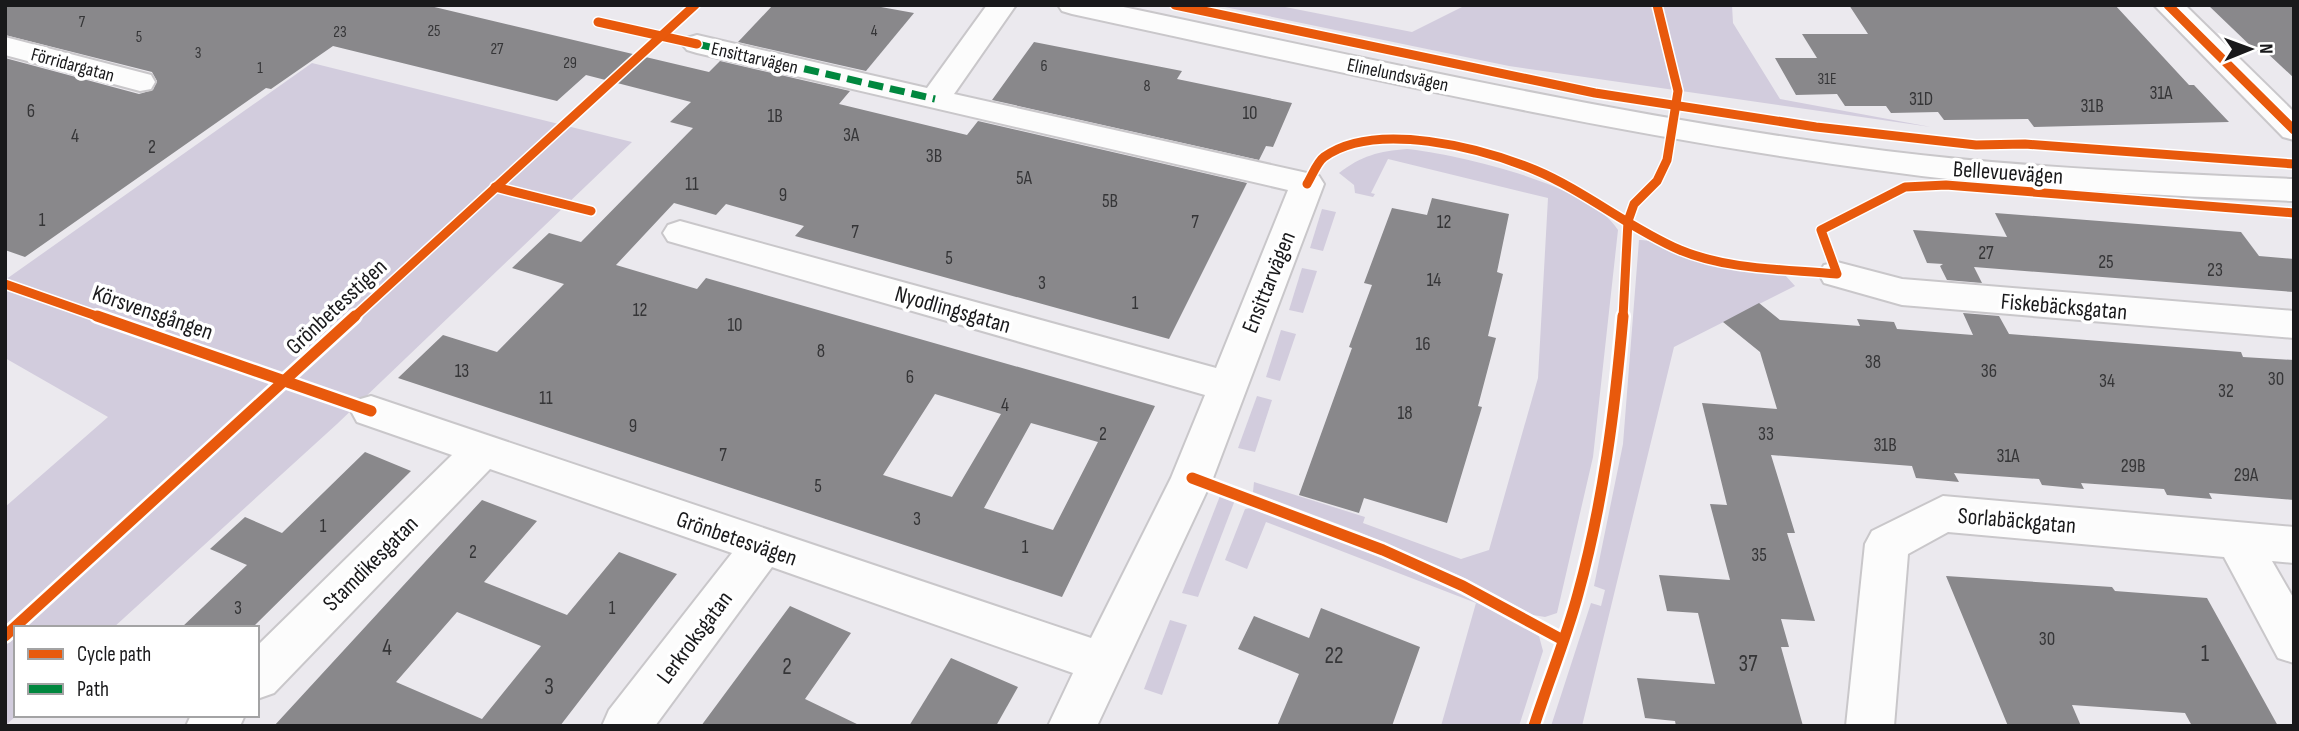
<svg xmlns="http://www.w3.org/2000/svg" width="2299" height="731" font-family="'Sofia Sans Condensed',sans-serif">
	<rect width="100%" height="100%" fill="#ebe9ee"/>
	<g fill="#d2ccdd">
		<polygon points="1215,5 1275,5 1412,32 1466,5 1732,5 1733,23 1780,99 1931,127 1509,66"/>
		<polygon points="312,63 632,142 337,424 113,628 16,628 17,715 5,726 5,507 108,417 5,358 5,280"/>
		<path d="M1407,149C1457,154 1591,185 1618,230L1593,457L1557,613L1545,617L1533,615L1462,577L1359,532L1253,492L1254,482L1365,517L1363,523L1461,559L1489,550L1538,378L1548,198L1388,159L1371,193L1375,194L1373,197L1355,193L1354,185L1339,173C1361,156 1379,151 1407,149Z"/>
		<polygon points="1322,209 1336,212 1323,251 1310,248"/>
		<path d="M1639,240C1660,239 1682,255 1702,261C1730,270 1756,272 1785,275L1795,286L1674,347L1582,726H1551L1591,603L1601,606L1605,590L1594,586L1623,444Z"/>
		<polygon points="1302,268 1317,271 1303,313 1289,310"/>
		<polygon points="1281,330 1296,334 1280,381 1266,377"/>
		<polygon points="1257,396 1272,400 1255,452 1238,448"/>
		<polygon points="1220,496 1235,500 1198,597 1182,593"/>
		<path d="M1251,508C1351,543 1447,583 1539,636L1543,651L1519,726H1441L1476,603L1266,522L1247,569L1225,560L1245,509Z"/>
		<polygon points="1170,620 1187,625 1162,695 1144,689"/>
	</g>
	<g fill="#89888b" fill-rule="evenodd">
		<path d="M5,5H426L709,72L720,61L850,91L839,104L967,135L978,121L1247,183L1169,339L795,236L804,226L726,204L716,215L674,203L616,265L697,289L706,278L1155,406L1062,597L398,378L443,335L497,352L564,284L512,268L549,233L581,242L693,128L670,122L691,102L586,75L557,101L333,46L271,89L266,88L25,257L5,250V58L139,94L153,90L157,81L152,72L5,35ZM935,394L1001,414L952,497L883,475ZM1031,423L1098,442L1053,530L984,508Z"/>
		<polygon points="773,5 870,5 914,13 866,71 738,42"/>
		<polygon points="1849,5 2115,5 2189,85 2194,85 2229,122 2034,127 2028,119 1944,120 1938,112 1891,113 1886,106 1845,106 1837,94 1796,95 1775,58 1817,58 1802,34 1868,34"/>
		<polygon points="2208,5 2294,5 2294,78 2265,51 2256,51"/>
		<polygon points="1034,42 1182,71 1177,79 1292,103 1273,147 1266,146 1259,160 992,100"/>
		<polygon points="1432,198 1509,214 1497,272 1503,274 1488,336 1496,338 1478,406 1482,407 1447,523 1364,498 1359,513 1299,495 1352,348 1349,347 1372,285 1364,283 1392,208 1427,215"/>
		<polygon points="1995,213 2241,232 2259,256 2294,259 2294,292 1974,267 1982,283 1947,280 1940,266 1943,264 1927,263 1913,230 2007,237"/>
		<polygon points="1759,303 1780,320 1860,326 1857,319 1894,322 1897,329 1973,335 1963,313 1999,316 2009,334 2241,352 2243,357 2294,360 2294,500 2209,493 2212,499 2167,495 2164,489 2081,483 2084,489 2042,485 2039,479 1954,473 1959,482 1916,478 1912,466 1771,455 1795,533 1787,533 1815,621 1781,619 1789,647 1781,647 1803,726 1676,726 1675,721 1645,718 1637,678 1715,684 1698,613 1667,611 1659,575 1730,580 1710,504 1727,505 1702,403 1777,409 1760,352 1723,322"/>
		<polygon points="365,452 411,471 252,628 181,628 247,565 210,549 245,517 282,533"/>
		<path d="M482,500L537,521L484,582L567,615L619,552L677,574L560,726H274ZM457,612L541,646L482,719L396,682Z"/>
		<polygon points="1946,576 2112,587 2115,591 2207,598 2278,726 2192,726 2185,713 2072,705 2081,726 2008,726"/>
		<polygon points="790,606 851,633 805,699 861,726 701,726"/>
		<polygon points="1321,608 1420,647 1392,726 1277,726 1299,674 1238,649 1254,616 1309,638"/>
		<polygon points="951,658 1018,687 996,726 909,726"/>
	</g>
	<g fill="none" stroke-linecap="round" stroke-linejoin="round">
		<defs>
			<g id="minor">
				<polygon points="987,5 1016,5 954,94 1307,173 1319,176 1324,184 1213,478 1097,726 1048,726 1073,673 772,567 655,726 602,726 609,710 732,553 490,469 274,693 257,699 257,646 452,455 357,422 351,411 357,400 371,396 1091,638 1171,478 1205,395 668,241 663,233 668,225 680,221 1216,368 1288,190 697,53 687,50 682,44 687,38 697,35 927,88"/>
				<path d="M1058,5H1114C1370,59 1626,118 1886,151C2022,168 2158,173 2294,179V201C2157,195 2020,190 1884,171C1611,135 1342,72 1072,14L1062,11Z"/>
				<polygon points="2154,5 2185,5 2294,112 2294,140 2283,137"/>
				<polygon points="5,37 151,75 155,82 151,89 140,91 5,55"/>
				<polygon points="1837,262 1902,279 2294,311 2294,338 1902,305 1824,283 1819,274 1824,265"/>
				<polygon points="1943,496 2294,527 2294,563 2272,561 2294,599 2294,663 2278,658 2224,557 1948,532 1908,554 1894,726 1846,726 1865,544 1872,531"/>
				<polygon points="191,715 245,715 240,726 186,726"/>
			</g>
		</defs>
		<use href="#minor" stroke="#c9c7ca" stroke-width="4"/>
		<use href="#minor" fill="#fcfcfc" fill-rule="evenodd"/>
		<polyline stroke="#00873e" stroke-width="7" stroke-dasharray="15 7" stroke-linecap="butt" points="697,44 935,99"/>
		<defs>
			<g id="cycleway-far1">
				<polyline points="1175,5 1595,93 1816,127 1976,145 2025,144 2294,164"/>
				<polyline points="2168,5 2294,130"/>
				<polyline points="598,22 697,44"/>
				<path d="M1307,184C1312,176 1317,162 1324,157C1375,120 1482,148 1535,170C1585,191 1629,228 1680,250C1728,270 1785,269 1837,274L1821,230L1905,187L1946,185L2294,213"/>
				<polyline points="495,187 591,211"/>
				<polyline points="5,284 102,318"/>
				<polyline points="353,318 695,5"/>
				<polyline points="1623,318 1628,221 1634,204 1657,181 1667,160 1678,91 1657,5"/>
			</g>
			<g id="cycleway">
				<polyline points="97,316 371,411"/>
				<polyline points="1192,478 1383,550 1463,586 1561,639"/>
				<polyline points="5,636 355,316"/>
				<path d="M1534,726C1548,682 1566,639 1578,594C1603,504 1615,409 1623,316"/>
			</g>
		</defs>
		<use href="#cycleway-far1" stroke="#fff" stroke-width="12"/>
		<use href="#cycleway" stroke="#fff" stroke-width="16"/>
		<use href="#cycleway-far1" stroke="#e8590c" stroke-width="9"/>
		<use href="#cycleway" stroke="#e8590c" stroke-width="11"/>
	</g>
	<g text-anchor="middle" stroke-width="7" stroke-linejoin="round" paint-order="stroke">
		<g font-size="16" fill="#353537">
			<text x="82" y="27">7</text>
			<text x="434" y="36">25</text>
			<text x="874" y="36">4</text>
			<text x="340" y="37">23</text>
			<text x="139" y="42">5</text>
			<text x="497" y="54">27</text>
			<text x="198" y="58">3</text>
			<text x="570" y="68">29</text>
			<text x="1044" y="71">6</text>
			<text x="260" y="73">1</text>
			<text x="1827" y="84">31E</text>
			<text x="1147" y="91">8</text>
		</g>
		<g font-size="19" fill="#19191b" stroke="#fff">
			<text transform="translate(755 57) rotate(13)" y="7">Ensittarvägen</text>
			<text transform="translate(73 64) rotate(15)" y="7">Förridargatan</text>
			<text transform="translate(1398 74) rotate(12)" y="7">Elinelundsvägen</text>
		</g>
		<g font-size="19" fill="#353537">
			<text x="2161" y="99">31A</text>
			<text x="1921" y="105">31D</text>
			<text x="2092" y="112">31B</text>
			<text x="31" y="117">6</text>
			<text x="1250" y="119">10</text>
			<text x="775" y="122">1B</text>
			<text x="851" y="141">3A</text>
			<text x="75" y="142">4</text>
			<text x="152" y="153">2</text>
			<text x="934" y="162">3B</text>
			<text x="1024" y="184">5A</text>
			<text x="692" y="190">11</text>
			<text x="783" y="201">9</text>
			<text x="1110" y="207">5B</text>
			<text x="42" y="226">1</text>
			<text x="1195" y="228">7</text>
			<text x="1444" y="228">12</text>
			<text x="855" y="238">7</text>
			<text x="1986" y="259">27</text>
			<text x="949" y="264">5</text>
			<text x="2106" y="268">25</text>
			<text x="2215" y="276">23</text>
			<text x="1434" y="286">14</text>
			<text x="1042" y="289">3</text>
			<text x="1135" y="309">1</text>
			<text x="640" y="316">12</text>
			<text x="735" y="331">10</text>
			<text x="1423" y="350">16</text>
			<text x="821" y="357">8</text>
			<text x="1873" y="368">38</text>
			<text x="462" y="377">13</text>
			<text x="1989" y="377">36</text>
			<text x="910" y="383">6</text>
			<text x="2276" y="385">30</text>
			<text x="2107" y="387">34</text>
			<text x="2226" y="397">32</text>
			<text x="546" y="404">11</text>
			<text x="1005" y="411">4</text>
			<text x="1405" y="419">18</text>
			<text x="633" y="432">9</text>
			<text x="1103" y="440">2</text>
			<text x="1766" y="440">33</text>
			<text x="1885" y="451">31B</text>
			<text x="723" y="461">7</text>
			<text x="2008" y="462">31A</text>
			<text x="2133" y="472">29B</text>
			<text x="2246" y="481">29A</text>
			<text x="818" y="492">5</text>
			<text x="917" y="525">3</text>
			<text x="323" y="532">1</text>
			<text x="1025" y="553">1</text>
			<text x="473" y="558">2</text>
			<text x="1759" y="561">35</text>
			<text x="238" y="614">3</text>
			<text x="612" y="614">1</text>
			<text x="2047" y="645">30</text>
		</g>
		<g font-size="23" fill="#19191b" stroke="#fff">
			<text transform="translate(2008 172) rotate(4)" y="8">Bellevuevägen</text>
			<text transform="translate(1268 282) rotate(-68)" y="8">Ensittarvägen</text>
			<text transform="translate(336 306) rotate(-43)" y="8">Grönbetesstigen</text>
			<text transform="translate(2064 306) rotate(5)" y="8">Fiskebäcksgatan</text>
			<text transform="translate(953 309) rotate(16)" y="8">Nyodlingsgatan</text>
			<text transform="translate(153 312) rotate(19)" y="8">Körsvensgången</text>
			<text transform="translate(2017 520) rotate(5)" y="8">Sorlabäckgatan</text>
			<text transform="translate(737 538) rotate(19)" y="8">Grönbetesvägen</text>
			<text transform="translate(370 563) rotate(-45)" y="8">Stamdikesgatan</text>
			<text transform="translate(694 637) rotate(-53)" y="8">Lerkroksgatan</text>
		</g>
		<g font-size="23" fill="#353537">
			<text x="387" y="655">4</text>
			<text x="2205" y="661">1</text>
			<text x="1334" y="663">22</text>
			<text x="1748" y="671">37</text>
			<text x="787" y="674">2</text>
			<text x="549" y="694">3</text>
		</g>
	</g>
	<rect width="2299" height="731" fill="none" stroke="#19191b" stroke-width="14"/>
	<rect x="14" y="626" width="245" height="91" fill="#ffffff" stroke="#a3a3a4" stroke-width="2"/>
	<rect x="28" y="649" width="35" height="10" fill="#e8590c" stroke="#a3a3a4" stroke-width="2"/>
	<text x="77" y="661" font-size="21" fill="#19191b">Cycle path</text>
	<rect x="28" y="684" width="35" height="10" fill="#00873e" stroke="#a3a3a4" stroke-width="2"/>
	<text x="77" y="696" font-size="21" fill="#19191b">Path</text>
	<g transform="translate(2250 49) rotate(89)" stroke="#ffffff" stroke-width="5" paint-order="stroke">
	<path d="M0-5L12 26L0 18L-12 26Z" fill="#19191b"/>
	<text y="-10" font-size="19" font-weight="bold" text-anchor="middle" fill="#19191b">N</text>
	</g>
</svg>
